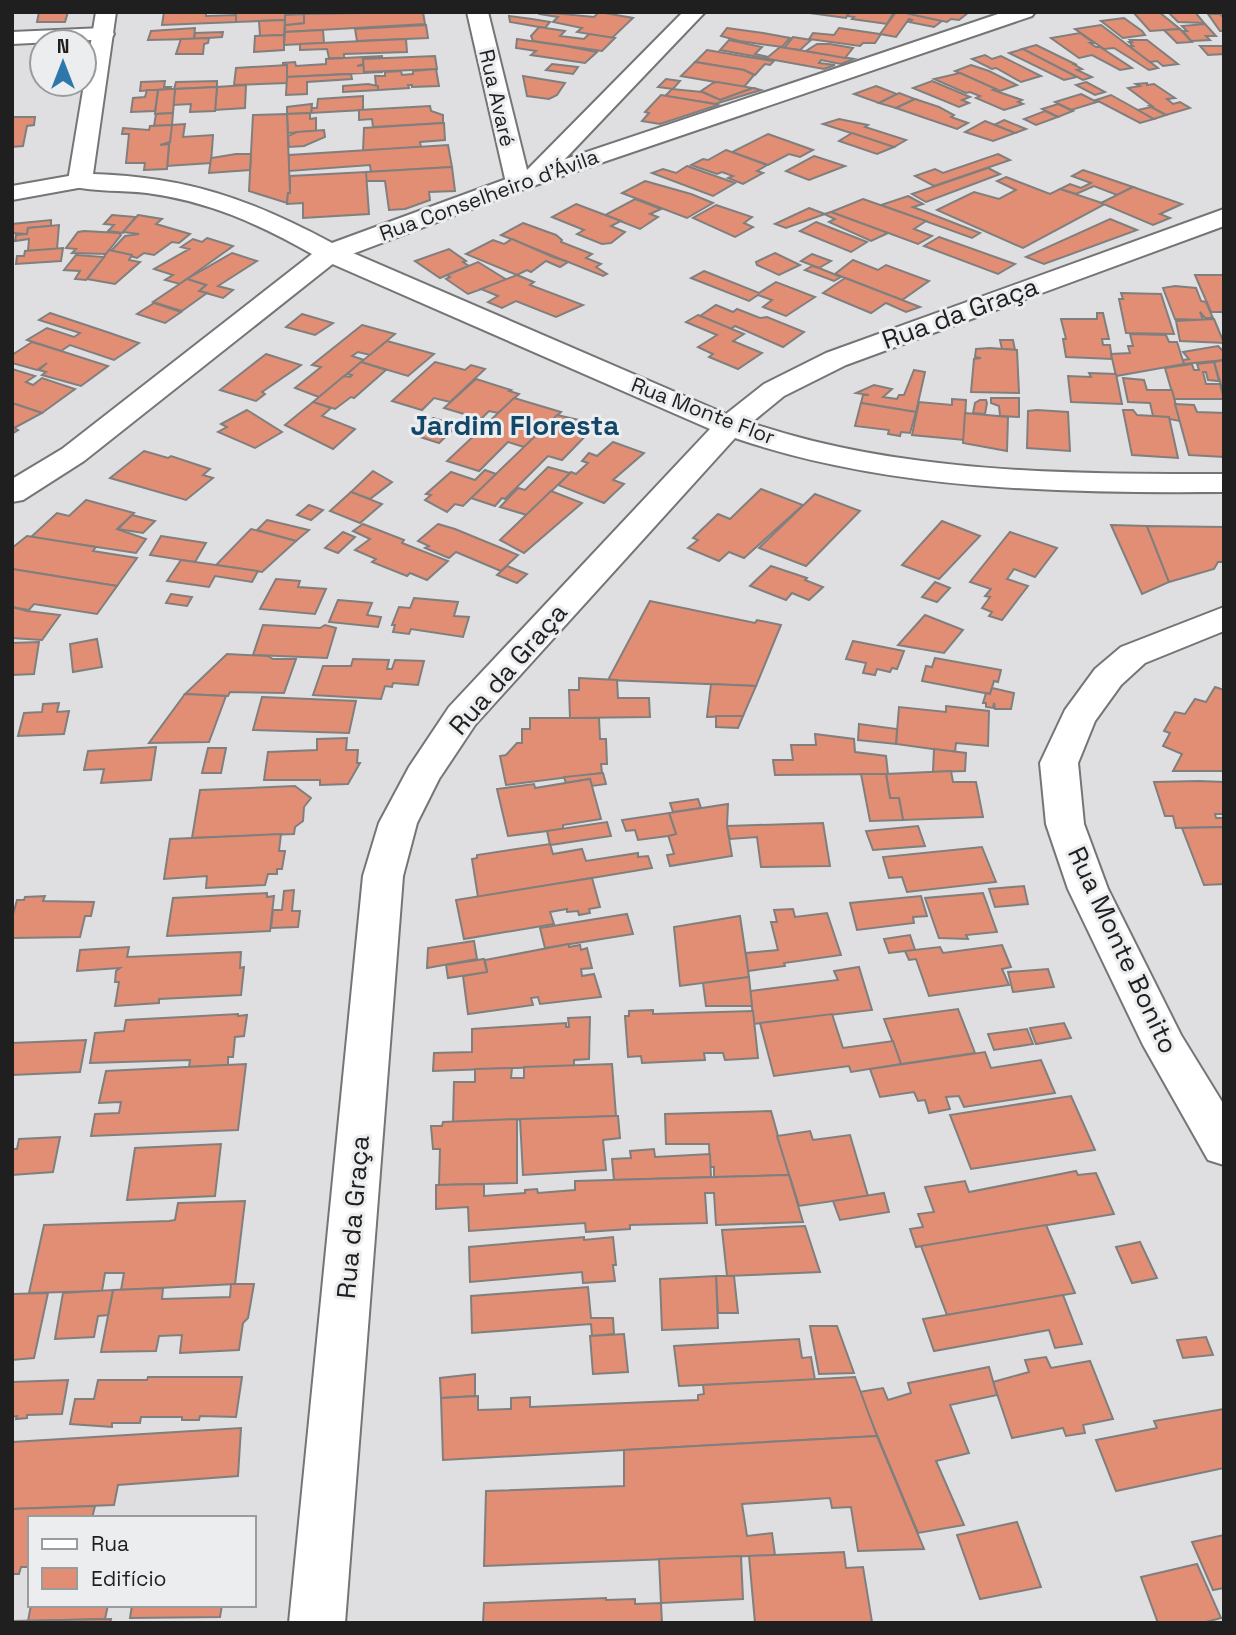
<svg xmlns="http://www.w3.org/2000/svg" width="1236" height="1635" font-family="'Space Grotesk',sans-serif">
	<rect width="100%" height="100%" fill="#dfdfe1"/>
	<g fill="#e18e75" stroke="#817f7e" stroke-width="2">
		<polygon points="39,12 68,12 65,22 37,22"/>
		<polygon points="164,12 206,12 206,16 236,15 236,22 162,25"/>
		<polygon points="236,12 285,12 285,20 236,22"/>
		<polygon points="423,12 425,24 285,32 285,25 304,23 304,14"/>
		<polygon points="542,12 594,17 599,12 633,18 612,38 577,32 582,28 553,22 558,17 540,14"/>
		<polygon points="802,12 849,12 846,18"/>
		<polygon points="866,12 894,12 887,24 852,19 854,17 847,16 849,13"/>
		<polygon points="896,12 903,12 942,21 934,27 909,22 912,20 909,19 896,37 880,34"/>
		<polygon points="911,12 969,12 959,20 951,19 947,22 909,14"/>
		<polygon points="1133,12 1159,12 1180,29 1150,31"/>
		<polygon points="1168,12 1195,12 1204,23 1178,22"/>
		<polygon points="304,14 304,23 285,25 285,15"/>
		<polygon points="1208,14 1220,14 1224,18 1224,31 1220,31"/>
		<polygon points="509,16 532,19 550,22 545,28 539,27 510,22"/>
		<polygon points="1124,18 1142,31 1145,35 1123,38 1101,21"/>
		<polygon points="285,20 284,35 260,36 259,21"/>
		<polygon points="1205,24 1216,36 1206,36 1210,40 1191,41 1183,31 1187,31 1182,26"/>
		<polygon points="426,25 428,38 357,41 355,29"/>
		<polygon points="1101,25 1129,46 1158,68 1149,70 1114,48 1104,49 1075,29"/>
		<polygon points="539,27 565,31 560,36 584,39 589,34 615,38 602,51 533,41 531,36"/>
		<polygon points="195,28 194,39 148,40 151,31"/>
		<polygon points="727,28 763,33 790,38 782,47 739,41 721,36"/>
		<polygon points="839,28 880,34 881,34 875,43 863,43 860,46 809,39 813,33 834,35"/>
		<polygon points="1180,29 1192,42 1177,43 1164,30"/>
		<polygon points="323,30 324,43 284,45 285,32"/>
		<polygon points="223,32 222,37 194,39 195,33"/>
		<polygon points="1080,33 1094,43 1090,43 1096,47 1100,47 1132,68 1120,70 1092,55 1079,58 1051,38"/>
		<polygon points="284,35 284,50 254,52 255,36"/>
		<polygon points="793,37 811,40 800,50 784,48"/>
		<polygon points="209,38 208,43 204,44 203,54 176,54 181,39"/>
		<polygon points="406,39 407,52 344,54 344,58 329,58 327,49 300,50 300,44"/>
		<polygon points="517,39 565,46 597,52 585,63 531,55 536,51 516,48"/>
		<polygon points="729,40 762,47 755,54 768,57 780,47 854,59 841,64 821,60 819,63 835,65 824,69 720,50"/>
		<polygon points="1130,40 1147,40 1178,64 1163,66 1157,61 1150,62 1129,46 1133,46 1129,42 1132,42"/>
		<polygon points="817,44 830,44 853,48 845,58 806,51"/>
		<polygon points="1036,45 1077,65 1075,65 1082,69 1077,70 1092,77 1083,80 1022,49"/>
		<polygon points="1200,46 1224,46 1224,54 1208,55"/>
		<polygon points="1023,49 1077,77 1064,80 1009,53"/>
		<polygon points="707,50 742,56 774,61 770,65 765,64 755,75 744,70 695,62"/>
		<polygon points="985,55 992,59 1001,56 1041,76 1021,82 996,68 992,69 972,59"/>
		<polygon points="382,56 382,58 363,59 364,64 357,66 364,65 364,72 383,72 287,77 287,65 283,65 283,63 295,62 296,66 326,64 326,59"/>
		<polygon points="435,56 437,69 364,72 363,59"/>
		<polygon points="695,62 744,70 754,75 744,87 681,76"/>
		<polygon points="552,64 578,67 573,74 546,70"/>
		<polygon points="287,65 287,83 234,85 236,68"/>
		<polygon points="971,65 989,71 1017,85 1000,91 955,71"/>
		<polygon points="436,69 439,86 412,87 412,85 408,85 409,88 379,90 376,86 375,76 385,76 385,72 401,71 402,75 413,74 413,71"/>
		<polygon points="960,73 996,89 993,90 1022,100 1018,102 1023,104 1004,110 976,98 980,96 970,92 966,93 934,79"/>
		<polygon points="351,74 352,79 307,82 307,94 286,95 287,77"/>
		<polygon points="523,76 565,83 557,95 549,99 527,96"/>
		<polygon points="666,79 680,81 673,89 658,87"/>
		<polygon points="165,81 164,87 171,87 170,89 140,91 141,82"/>
		<polygon points="217,81 217,87 174,89 176,82"/>
		<polygon points="932,81 970,97 962,100 969,103 959,107 913,88"/>
		<polygon points="1086,82 1105,92 1095,95 1076,85"/>
		<polygon points="713,83 717,82 753,88 720,100 701,91"/>
		<polygon points="1147,83 1147,85 1154,84 1175,98 1167,99 1173,104 1180,102 1190,108 1166,115 1150,106 1152,106 1128,88 1140,86 1136,84"/>
		<polygon points="368,84 378,86 378,90 343,92 343,86"/>
		<polygon points="246,85 245,108 215,110 217,87"/>
		<polygon points="876,86 897,94 879,103 854,94"/>
		<polygon points="217,87 215,111 190,112 191,104 173,105 175,89"/>
		<polygon points="753,88 761,90 715,104 665,96 672,89 702,92 720,100"/>
		<polygon points="170,89 175,89 173,113 155,114 158,90"/>
		<polygon points="147,90 158,90 155,111 131,112 133,98 145,97"/>
		<polygon points="899,93 915,99 896,108 879,103"/>
		<polygon points="1081,94 1097,102 1071,110 1055,102"/>
		<polygon points="661,95 715,104 718,105 660,124 642,121 649,113 645,112"/>
		<polygon points="1111,95 1138,110 1154,119 1140,123 1096,100"/>
		<polygon points="363,96 363,110 311,113 312,108 317,108 318,99"/>
		<polygon points="915,99 939,107 954,115 951,117 968,123 957,129 896,108"/>
		<polygon points="312,104 311,113 287,114 287,107"/>
		<polygon points="1058,104 1073,111 1058,117 1042,109"/>
		<polygon points="430,106 431,111 443,115 443,123 373,127 372,119 359,120 359,110"/>
		<polygon points="1151,107 1166,115 1154,119 1138,110"/>
		<polygon points="1045,111 1058,117 1036,125 1024,119"/>
		<polygon points="173,113 172,125 154,126 156,114"/>
		<polygon points="310,113 310,119 316,118 316,131 288,133 287,114"/>
		<polygon points="287,114 290,193 288,193 287,203 249,191 253,115"/>
		<polygon points="12,117 35,117 34,125 27,126 23,146 12,147"/>
		<polygon points="839,119 868,125 865,127 906,140 894,147 823,124"/>
		<polygon points="1004,120 1026,129 1015,133 994,125"/>
		<polygon points="985,121 1015,133 993,141 965,132"/>
		<polygon points="444,123 445,140 420,142 421,147 363,151 364,128"/>
		<polygon points="185,124 183,137 213,135 211,163 167,166 171,125"/>
		<polygon points="172,125 170,142 160,145 169,144 167,169 144,170 145,163 126,163 129,134 122,134 123,128 149,130 150,126"/>
		<polygon points="324,130 325,137 304,146 289,147 288,136 297,132"/>
		<polygon points="852,133 894,147 877,154 839,141"/>
		<polygon points="768,134 813,150 800,157 789,154 768,165 732,152"/>
		<polygon points="448,145 452,167 371,172 370,165 289,171 289,155"/>
		<polygon points="726,150 767,165 757,171 763,173 743,184 728,178 733,176 722,172 717,174 691,165 703,159 708,160"/>
		<polygon points="236,154 251,154 250,170 209,173 211,158"/>
		<polygon points="998,154 1010,160 934,186 915,176 935,169 943,173"/>
		<polygon points="814,156 845,166 809,180 786,171"/>
		<polygon points="687,166 735,183 713,196 652,173 663,169 676,173"/>
		<polygon points="452,167 455,191 429,192 430,200 405,209 389,210 385,181 366,181 366,172"/>
		<polygon points="988,168 1000,174 926,202 912,194"/>
		<polygon points="1083,170 1133,187 1117,195 1094,186 1076,194 1060,189 1070,184 1081,188 1091,183 1072,176"/>
		<polygon points="366,172 369,214 303,218 303,203 287,204 288,193 290,193 290,176"/>
		<polygon points="1006,177 1050,194 1060,189 1105,204 1023,248 937,210 974,192 999,199 1016,190 997,181"/>
		<polygon points="645,181 691,194 713,203 687,218 622,193"/>
		<polygon points="1133,187 1182,204 1160,214 1170,218 1153,225 1101,203"/>
		<polygon points="908,196 923,204 913,207 980,233 972,238 881,205"/>
		<polygon points="635,199 661,209 650,214 658,217 640,229 605,215"/>
		<polygon points="863,199 926,221 914,229 932,236 918,244 831,212"/>
		<polygon points="576,204 621,221 611,226 625,232 611,243 602,244 577,234 584,230 552,217"/>
		<polygon points="716,205 752,217 744,223 753,227 735,237 693,218"/>
		<polygon points="809,208 825,214 786,228 775,224"/>
		<polygon points="831,212 888,233 871,241 829,222 835,219 824,214"/>
		<polygon points="112,215 136,217 123,233 108,231 114,225 104,224"/>
		<polygon points="138,215 162,219 156,224 190,234 179,243 172,242 154,255 144,253 137,258 111,251 125,236 139,234 123,232"/>
		<polygon points="1110,219 1137,230 1044,264 1026,257"/>
		<polygon points="51,220 51,226 28,228 27,234 12,233 12,224"/>
		<polygon points="816,222 867,242 851,252 800,231"/>
		<polygon points="523,223 556,235 562,240 561,242 592,254 586,258 601,264 596,267 607,274 603,276 501,235"/>
		<polygon points="59,225 57,249 28,251 29,239 15,241 16,235 27,234 28,228"/>
		<polygon points="84,231 119,233 121,235 106,254 72,253 76,249 66,248 78,232"/>
		<polygon points="939,237 1015,264 998,274 924,246"/>
		<polygon points="207,238 233,246 180,284 165,280 173,275 154,269 189,249 181,247 193,239 202,242"/>
		<polygon points="512,239 553,257 568,262 560,267 546,261 531,272 527,270 517,275 466,254 493,240 504,244"/>
		<polygon points="63,248 61,261 16,264 17,256 24,256 25,251"/>
		<polygon points="449,249 466,261 463,262 469,266 440,278 415,261"/>
		<polygon points="109,250 132,255 129,260 140,262 115,284 87,279"/>
		<polygon points="232,253 257,261 218,286 233,290 223,298 199,291 206,285 187,279"/>
		<polygon points="775,253 800,265 779,275 757,265 756,262"/>
		<polygon points="812,254 831,261 819,268 801,261"/>
		<polygon points="76,255 104,257 86,280 75,279 80,271 64,270"/>
		<polygon points="853,260 878,270 886,265 929,281 902,300 835,274"/>
		<polygon points="478,262 507,280 468,294 446,279 450,277 447,275"/>
		<polygon points="812,266 819,268 841,277 834,281 805,270"/>
		<polygon points="704,271 759,293 776,282 815,297 786,316 763,307 772,300 758,295 749,301 691,278"/>
		<polygon points="517,275 534,282 530,285 583,305 556,317 516,301 502,308 488,302 498,296 481,289"/>
		<polygon points="1195,275 1224,275 1224,312 1211,312"/>
		<polygon points="845,278 902,300 920,307 906,312 886,303 871,313 823,293"/>
		<polygon points="187,279 206,285 199,291 207,293 182,311 153,302"/>
		<polygon points="1175,286 1196,288 1201,301 1206,302 1213,318 1205,318 1200,312 1203,320 1175,319 1163,288"/>
		<polygon points="1121,293 1161,294 1174,334 1126,333 1119,299 1123,299"/>
		<polygon points="154,303 181,312 165,323 137,314"/>
		<polygon points="716,305 733,312 737,309 760,318 767,317 804,332 783,347 735,326 731,329 700,316"/>
		<polygon points="50,313 107,332 139,343 114,360 70,345 61,351 27,340 47,328 74,337 80,333 39,320"/>
		<polygon points="1097,313 1103,313 1109,339 1102,339 1103,345 1110,345 1112,359 1066,357 1063,339 1066,339 1061,319 1097,319"/>
		<polygon points="302,314 333,323 315,335 286,327"/>
		<polygon points="698,315 744,334 733,341 762,353 738,369 709,357 713,354 698,347 717,335 686,322"/>
		<polygon points="1214,319 1224,343 1180,341 1176,321"/>
		<polygon points="362,325 395,334 370,355 358,352 352,356 364,360 319,397 295,388 321,367 312,365"/>
		<polygon points="1130,334 1166,335 1169,342 1177,342 1184,364 1116,376 1111,354 1130,353 1128,346 1133,346"/>
		<polygon points="1000,340 1013,340 1015,350 1002,349"/>
		<polygon points="387,341 434,354 408,376 361,362"/>
		<polygon points="32,342 61,351 108,366 81,386 42,375 46,372 39,370 47,363 37,370 12,363 12,355"/>
		<polygon points="1218,346 1224,352 1224,360 1184,364 1183,360 1189,359 1183,352"/>
		<polygon points="990,348 1017,350 1019,393 971,392 974,359 981,358 975,357 976,349"/>
		<polygon points="266,354 301,365 262,392 265,394 256,401 220,390"/>
		<polygon points="1224,360 1224,395 1214,362"/>
		<polygon points="361,362 386,370 354,398 351,397 335,409 313,402 344,376 350,377 352,375 347,374"/>
		<polygon points="435,362 465,370 471,365 485,369 450,402 434,398 422,410 392,401"/>
		<polygon points="1214,362 1219,381 1208,380 1206,372 1203,372 1206,384 1220,384 1224,399 1174,399 1165,368 1192,364 1194,370 1199,370 1197,364"/>
		<polygon points="12,369 35,376 26,382 33,385 42,378 75,389 42,413 12,403"/>
		<polygon points="914,370 925,372 916,412 861,403 863,395 869,395 856,393 874,385 892,389 883,397 897,399 899,395 904,395"/>
		<polygon points="1089,373 1116,374 1122,404 1071,402 1068,376 1091,377"/>
		<polygon points="1123,378 1144,380 1147,390 1172,390 1180,421 1153,416 1150,403 1128,402"/>
		<polygon points="476,379 511,390 509,391 519,394 498,413 489,411 481,419 444,408"/>
		<polygon points="514,398 561,412 524,447 508,442 479,471 447,461"/>
		<polygon points="991,398 1019,398 1019,417 1000,416 999,406 991,403"/>
		<polygon points="952,399 966,400 964,440 912,435 919,402 952,405"/>
		<polygon points="980,400 986,400 987,403 985,414 973,413 975,403"/>
		<polygon points="313,402 331,408 322,416 355,429 333,449 285,425"/>
		<polygon points="12,403 42,413 14,428 18,430 12,434"/>
		<polygon points="861,403 916,412 910,433 901,432 900,436 888,434 889,430 855,426"/>
		<polygon points="1175,404 1194,405 1197,412 1224,413 1224,457 1189,455"/>
		<polygon points="247,410 282,432 255,448 218,432 227,427 221,424"/>
		<polygon points="1037,410 1068,412 1070,451 1027,448 1028,411"/>
		<polygon points="1123,410 1133,410 1137,415 1169,417 1178,458 1132,455"/>
		<polygon points="965,413 1008,417 1007,451 963,443"/>
		<polygon points="557,415 597,424 562,460 548,456 505,499 502,498 495,506 471,498"/>
		<polygon points="433,418 458,425 439,443 414,435"/>
		<polygon points="613,442 644,453 613,480 624,484 604,503 558,485 571,472 576,474 588,463 582,461 589,453 597,456"/>
		<polygon points="144,451 168,458 171,456 210,469 203,475 213,478 186,500 110,478"/>
		<polygon points="548,467 570,473 527,515 500,507 518,488 525,490"/>
		<polygon points="485,470 496,474 463,506 455,504 447,512 425,500 431,495 426,494 451,472 475,480"/>
		<polygon points="373,471 392,482 370,499 351,492"/>
		<polygon points="761,489 803,505 744,558 729,552 719,561 688,548 698,540 693,538 718,514 730,519"/>
		<polygon points="551,491 582,503 524,553 500,540"/>
		<polygon points="351,492 382,504 360,523 330,511"/>
		<polygon points="815,494 860,511 806,566 759,548"/>
		<polygon points="86,500 134,513 117,529 146,539 136,553 31,537 57,513 69,516"/>
		<polygon points="309,505 323,510 311,520 297,515"/>
		<polygon points="132,515 155,521 143,533 118,529"/>
		<polygon points="267,520 309,530 296,541 257,530"/>
		<polygon points="942,521 980,536 939,579 902,565"/>
		<polygon points="363,524 404,540 402,543 448,561 427,580 410,573 407,576 372,562 376,559 355,550 370,539 353,531"/>
		<polygon points="438,524 455,529 518,555 501,571 456,552 449,558 425,548 429,546 418,541"/>
		<polygon points="1111,525 1147,526 1169,582 1142,594"/>
		<polygon points="1147,526 1224,527 1224,562 1218,562 1214,569 1169,582"/>
		<polygon points="251,529 296,541 262,572 216,565"/>
		<polygon points="343,532 355,537 338,553 325,548"/>
		<polygon points="1010,532 1057,548 1035,577 1014,569 1007,579 1028,586 1002,620 989,616 992,612 982,608 990,597 985,596 991,589 970,582"/>
		<polygon points="27,536 96,547 93,551 137,558 117,586 12,569 12,548"/>
		<polygon points="161,536 206,543 195,562 150,555"/>
		<polygon points="181,560 258,571 252,582 215,576 209,587 167,581"/>
		<polygon points="507,566 527,574 517,583 497,575"/>
		<polygon points="771,566 807,578 805,580 823,587 809,600 792,593 786,600 750,586"/>
		<polygon points="12,569 117,586 97,614 34,604 29,610 12,607"/>
		<polygon points="276,579 300,581 298,587 326,589 315,614 260,609"/>
		<polygon points="935,582 950,588 937,602 922,597"/>
		<polygon points="171,594 192,597 187,606 166,603"/>
		<polygon points="414,598 458,602 454,616 469,617 463,637 411,629 409,634 393,632 395,625 392,625 399,607 410,608"/>
		<polygon points="338,600 372,603 367,615 381,617 378,627 329,622"/>
		<polygon points="650,601 755,623 757,620 781,625 756,686 608,680"/>
		<polygon points="12,607 27,611 60,615 42,640 12,638"/>
		<polygon points="925,615 963,630 944,653 898,645"/>
		<polygon points="263,625 320,628 325,625 336,628 327,658 253,655"/>
		<polygon points="97,639 102,667 73,672 70,644"/>
		<polygon points="853,641 904,651 897,669 892,668 890,672 877,669 875,675 863,673 866,663 846,659"/>
		<polygon points="39,642 34,674 12,675 12,643"/>
		<polygon points="227,654 268,656 273,659 296,659 284,693 230,692 228,696 185,694"/>
		<polygon points="935,658 1001,670 998,682 994,681 990,694 922,681 926,666 932,667"/>
		<polygon points="353,659 389,660 387,669 392,669 395,660 424,661 418,685 393,683 392,687 385,686 381,699 313,695 323,666 351,666"/>
		<polygon points="579,678 617,680 618,698 649,698 650,717 570,718 569,690 579,690"/>
		<polygon points="711,684 756,686 743,716 707,717"/>
		<polygon points="1215,687 1224,690 1224,771 1173,771 1182,754 1163,746 1170,733 1164,731 1175,712 1185,714 1195,699 1206,702"/>
		<polygon points="992,688 1014,693 1011,709 995,709 994,703 993,708 986,707 986,703 983,703 986,693 990,694"/>
		<polygon points="185,694 226,696 209,742 149,743"/>
		<polygon points="262,697 356,701 349,733 253,730"/>
		<polygon points="59,703 57,712 69,711 64,734 18,736 24,713 42,712 43,704"/>
		<polygon points="946,706 989,711 988,746 956,743 955,752 896,744 899,707 946,712"/>
		<polygon points="716,716 743,716 738,728 716,727"/>
		<polygon points="530,718 599,718 600,739 606,739 607,764 601,764 602,773 506,785 500,756 506,755 517,743 522,743 522,729 530,729"/>
		<polygon points="859,724 897,729 896,744 858,740"/>
		<polygon points="815,734 854,739 855,752 886,756 888,774 775,775 773,760 793,760 791,745 816,745"/>
		<polygon points="347,738 346,750 358,750 357,763 360,763 348,784 320,785 320,780 264,780 268,752 317,750 317,739"/>
		<polygon points="156,747 151,780 101,783 104,769 84,770 88,751"/>
		<polygon points="208,748 226,748 221,773 202,773"/>
		<polygon points="934,749 966,753 965,771 933,772"/>
		<polygon points="951,771 953,782 976,782 983,817 903,820 899,798 890,798 886,774"/>
		<polygon points="603,773 606,784 592,786 590,779 566,783 564,777"/>
		<polygon points="861,774 886,774 890,798 899,798 903,820 870,821"/>
		<polygon points="590,779 601,819 563,825 563,829 508,836 497,789 534,784 535,788"/>
		<polygon points="1199,781 1224,782 1224,814 1215,814 1216,818 1224,818 1224,827 1176,828 1173,816 1165,816 1154,782"/>
		<polygon points="295,786 311,798 304,807 303,821 295,827 294,834 192,838 200,790"/>
		<polygon points="698,799 701,808 673,812 670,803"/>
		<polygon points="728,804 727,826 732,856 670,866 667,855 674,854 668,835 676,834 669,813"/>
		<polygon points="669,813 676,834 668,836 638,840 635,830 626,831 622,820"/>
		<polygon points="607,822 611,836 550,845 547,831"/>
		<polygon points="823,823 830,866 761,867 757,837 730,839 727,826"/>
		<polygon points="918,826 925,846 873,850 866,831"/>
		<polygon points="1224,827 1224,884 1204,885 1182,828"/>
		<polygon points="281,834 279,851 285,851 282,869 277,869 277,874 268,874 265,885 206,888 207,876 164,879 170,839"/>
		<polygon points="550,844 553,854 582,849 586,861 638,853 638,857 648,856 652,868 478,897 472,859 477,858 477,855"/>
		<polygon points="982,847 996,882 907,892 902,877 889,878 883,857"/>
		<polygon points="592,878 600,907 589,909 590,913 579,915 578,911 567,912 567,909 550,912 554,924 464,939 456,900"/>
		<polygon points="1024,886 1028,904 995,907 989,889"/>
		<polygon points="294,890 292,911 300,911 298,927 271,928 273,910 282,910 284,891"/>
		<polygon points="267,893 267,897 274,896 270,931 167,936 173,898"/>
		<polygon points="983,893 997,932 966,935 968,939 939,938 925,898"/>
		<polygon points="45,896 43,901 94,902 91,916 85,916 80,937 12,938 12,918 17,900 24,900 25,897"/>
		<polygon points="921,896 927,916 913,917 914,923 857,930 850,903"/>
		<polygon points="793,909 795,917 827,913 841,955 784,963 785,966 748,971 746,953 778,950 771,922 777,922 774,910"/>
		<polygon points="627,914 633,934 545,948 540,928"/>
		<polygon points="740,916 749,977 680,986 674,927"/>
		<polygon points="910,935 915,950 889,953 884,939"/>
		<polygon points="474,941 477,959 427,968 428,948"/>
		<polygon points="569,944 569,947 580,945 581,950 587,948 592,968 581,969 582,976 594,974 601,997 540,1004 538,997 531,998 533,1005 468,1014 463,976 487,972 485,960"/>
		<polygon points="1002,945 1011,967 1002,969 1009,985 929,996 916,959 909,960 905,951 940,947 943,953"/>
		<polygon points="129,947 127,957 241,952 240,968 244,967 241,995 159,999 159,1003 115,1006 119,982 115,982 116,971 120,968 77,971 80,950"/>
		<polygon points="484,959 487,972 448,978 446,965"/>
		<polygon points="859,967 872,1010 754,1024 750,991 838,980 834,971"/>
		<polygon points="1048,969 1054,987 1013,992 1008,972"/>
		<polygon points="749,977 752,1006 706,1006 703,983"/>
		<polygon points="958,1009 975,1053 901,1064 884,1019"/>
		<polygon points="653,1010 653,1014 753,1011 758,1058 725,1060 723,1053 704,1053 705,1060 642,1063 641,1056 628,1057 625,1016 629,1016 629,1011"/>
		<polygon points="238,1014 238,1016 247,1015 244,1036 235,1037 233,1057 228,1057 228,1065 189,1067 190,1060 90,1063 95,1033 124,1031 126,1020"/>
		<polygon points="832,1014 843,1048 893,1041 901,1064 851,1072 849,1066 774,1076 760,1023"/>
		<polygon points="590,1017 589,1059 574,1060 574,1066 433,1071 434,1053 472,1052 472,1029 566,1023 566,1027 569,1027 568,1018"/>
		<polygon points="1064,1023 1071,1038 1036,1044 1030,1028"/>
		<polygon points="1027,1029 1033,1044 994,1050 988,1034"/>
		<polygon points="86,1040 80,1072 12,1075 12,1043"/>
		<polygon points="985,1052 991,1068 1041,1060 1055,1093 964,1107 959,1096 946,1097 950,1109 929,1113 925,1100 918,1101 914,1092 880,1097 870,1069"/>
		<polygon points="246,1064 238,1130 91,1136 95,1114 119,1113 121,1102 99,1103 106,1071"/>
		<polygon points="612,1064 616,1116 453,1122 454,1082 475,1082 475,1069 512,1068 511,1078 524,1078 524,1067"/>
		<polygon points="1071,1096 1095,1150 971,1169 950,1115"/>
		<polygon points="771,1111 789,1175 714,1177 714,1167 710,1167 709,1144 666,1144 665,1114"/>
		<polygon points="616,1116 618,1116 620,1138 603,1140 606,1170 523,1175 520,1119"/>
		<polygon points="517,1119 517,1183 439,1185 440,1149 433,1149 431,1126 442,1126 443,1122"/>
		<polygon points="810,1131 813,1140 850,1135 868,1196 799,1206 777,1136"/>
		<polygon points="60,1137 53,1172 12,1175 12,1149 17,1149 19,1139"/>
		<polygon points="221,1144 215,1196 127,1200 135,1148"/>
		<polygon points="654,1149 655,1157 710,1154 711,1177 614,1180 612,1159 631,1158 630,1151"/>
		<polygon points="1076,1171 1078,1175 1096,1173 1114,1214 916,1247 910,1229 923,1227 918,1214 934,1212 925,1187 965,1181 969,1192"/>
		<polygon points="789,1175 803,1222 716,1225 714,1193 705,1193 707,1223 630,1225 630,1229 586,1232 585,1223 469,1231 468,1207 436,1209 436,1185 484,1184 484,1196 525,1193 525,1190 537,1189 538,1193 575,1190 575,1181"/>
		<polygon points="884,1193 889,1212 840,1220 833,1201"/>
		<polygon points="245,1201 235,1284 121,1290 124,1273 105,1273 102,1291 29,1293 44,1225 169,1221 175,1220 178,1203"/>
		<polygon points="1046,1225 1075,1293 947,1315 921,1246"/>
		<polygon points="805,1226 820,1272 727,1276 722,1230"/>
		<polygon points="584,1237 584,1240 613,1237 616,1265 613,1265 615,1281 583,1283 582,1272 470,1282 469,1247"/>
		<polygon points="1140,1242 1157,1278 1132,1283 1116,1247"/>
		<polygon points="716,1276 734,1276 738,1313 718,1313"/>
		<polygon points="716,1276 718,1328 662,1330 660,1279"/>
		<polygon points="231,1284 254,1284 248,1318 243,1323 239,1350 180,1353 182,1335 159,1336 156,1351 101,1352 113,1290 163,1288 162,1299 230,1297"/>
		<polygon points="588,1287 591,1318 613,1318 614,1334 592,1336 591,1324 472,1333 471,1296"/>
		<polygon points="113,1290 108,1315 98,1316 94,1337 55,1339 63,1293"/>
		<polygon points="48,1293 34,1358 12,1360 12,1294"/>
		<polygon points="1063,1295 1082,1344 1055,1348 1049,1330 934,1351 923,1319"/>
		<polygon points="810,1326 837,1326 854,1373 819,1374"/>
		<polygon points="624,1334 628,1372 593,1374 590,1336"/>
		<polygon points="1206,1337 1213,1355 1183,1358 1177,1340"/>
		<polygon points="799,1339 802,1358 811,1357 815,1380 679,1386 674,1346"/>
		<polygon points="1046,1357 1051,1368 1090,1361 1113,1419 1083,1425 1085,1433 1066,1436 1063,1428 1012,1438 993,1382 1029,1372 1025,1360"/>
		<polygon points="989,1367 997,1395 950,1405 969,1453 936,1461 964,1525 918,1533 859,1392 883,1388 888,1400 911,1393 908,1383"/>
		<polygon points="475,1374 475,1396 441,1398 440,1378"/>
		<polygon points="148,1377 242,1377 236,1417 200,1416 199,1420 182,1420 182,1417 141,1417 140,1423 112,1423 112,1427 70,1424 75,1399 94,1399 98,1380 147,1380"/>
		<polygon points="855,1377 877,1436 443,1460 441,1398 478,1396 478,1410 511,1409 511,1398 530,1397 530,1407 698,1400 698,1395 704,1394 703,1385"/>
		<polygon points="68,1380 62,1414 27,1415 27,1418 16,1419 17,1416 12,1417 12,1382"/>
		<polygon points="1224,1409 1224,1468 1116,1491 1096,1440 1157,1428 1154,1421"/>
		<polygon points="241,1428 238,1476 118,1485 114,1505 12,1509 13,1442"/>
		<polygon points="877,1436 924,1549 858,1551 851,1507 832,1508 830,1498 742,1504 747,1536 772,1533 775,1555 484,1566 486,1491 624,1486 624,1450"/>
		<polygon points="95,1506 92,1518 30,1518 30,1567 21,1567 19,1574 12,1574 12,1509"/>
		<polygon points="1017,1522 1041,1587 980,1599 957,1535"/>
		<polygon points="1224,1535 1224,1588 1213,1590 1192,1542"/>
		<polygon points="844,1552 846,1568 863,1567 872,1622 755,1623 749,1556"/>
		<polygon points="741,1556 743,1599 661,1603 659,1559"/>
		<polygon points="1197,1564 1221,1618 1202,1623 1158,1623 1141,1577"/>
		<polygon points="606,1598 606,1600 635,1599 635,1604 661,1603 662,1623 483,1623 484,1603"/>
		<polygon points="31,1605 108,1605 105,1619 28,1621"/>
		<polygon points="132,1605 222,1605 220,1617 130,1618"/>
		<polygon points="111,1619 110,1623 12,1623 12,1621"/>
	</g>
	<g fill="none" stroke-linecap="round" stroke-linejoin="round">
		<defs>
			<g id="street">
				<polygon points="467,12 488,12 527,170 683,12 705,12 543,182 530,183 527,188 518,190 509,188 506,183"/>
				<polygon points="103,28 111,29 114,34 111,39 12,44 12,32"/>
				<polygon points="80,174 89,176 92,181 89,186 12,200 12,186"/>
				<path d="M1224,209V226L846,365L784,396L751,423C902,474 1066,474 1224,474V492C1061,493 891,491 735,438L475,725L439,779L417,823L403,876L345,1623H289L363,876L379,823L409,767L449,707L710,429L321,259L317,253L321,247L330,245L339,247L726,414L764,384L826,353Z"/>
				<polygon points="1224,607 1224,631 1145,663 1121,685 1095,721 1078,763 1084,824 1108,889 1181,1035 1224,1105 1224,1165 1208,1160 1143,1045 1068,889 1046,824 1040,763 1065,710 1095,669 1121,647"/>
			</g>
			<path id="secondary" d="M96,12H116L93,174C187,177 250,199 332,243L509,178L1004,12H1035L1032,16L527,188L339,259L84,461L23,500L12,502V479L62,449L312,254C259,224 208,201 147,193C122,190 95,192 71,186L68,181Z"/>
		</defs>
		<use href="#street" stroke="#747576" stroke-width="4"/>
		<use href="#secondary" stroke="#747576" stroke-width="4"/>
		<use href="#street" fill="#fff" fill-rule="evenodd"/>
		<use href="#secondary" fill="#fff" fill-rule="evenodd"/>
	</g>
	<g text-anchor="middle" stroke-width="6" stroke-linejoin="round" paint-order="stroke">
		<g font-size="21" fill="#1f1f20" stroke="#ecedee">
			<text transform="translate(497 98) rotate(77)" y="7">Rua Avaré</text>
			<text transform="translate(489 195) rotate(-20)" y="7">Rua Conselheiro d'Ávila</text>
			<text transform="translate(703 411) rotate(21)" y="7">Rua Monte Flor</text>
		</g>
		<g font-size="26" fill="#1f1f20" stroke="#ecedee">
			<text transform="translate(960 313) rotate(-20)" y="9">Rua da Graça</text>
			<text transform="translate(508 669) rotate(-49)" y="9">Rua da Graça</text>
			<text transform="translate(1123 950) rotate(65)" y="9">Rua Monte Bonito</text>
			<text transform="translate(353 1217) rotate(-85)" y="9">Rua da Graça</text>
		</g>
		<g font-size="28" font-weight="bold" fill="#13476a" stroke="#ecedee">
			<text x="515" y="435">Jardim Floresta</text>
		</g>
	</g>
	<rect width="1236" height="1635" fill="none" stroke="#1f1f20" stroke-width="28"/>
	<rect x="28" y="1516" width="228" height="91" fill="#ecedee" stroke="#9a9b9c" stroke-width="2"/>
	<rect x="42" y="1539" width="35" height="10" fill="#ffffff" stroke="#9a9b9c" stroke-width="2"/>
	<text x="91" y="1551" font-size="21" fill="#1f1f20">Rua</text>
	<rect x="42" y="1568" width="35" height="21" fill="#e18e75" stroke="#9a9b9c" stroke-width="2"/>
	<text x="91" y="1586" font-size="21" fill="#1f1f20">Edifício</text>
	<g transform="translate(63 63)"><circle r="33" fill="#ecedee" stroke="#9a9b9c" stroke-width="2"/>
	<path d="M0-5L12 26L0 18L-12 26Z" fill="#2e77ab"/>
	<text y="-10" font-size="19" font-weight="bold" text-anchor="middle" fill="#1f1f20">N</text>
	</g>
</svg>
